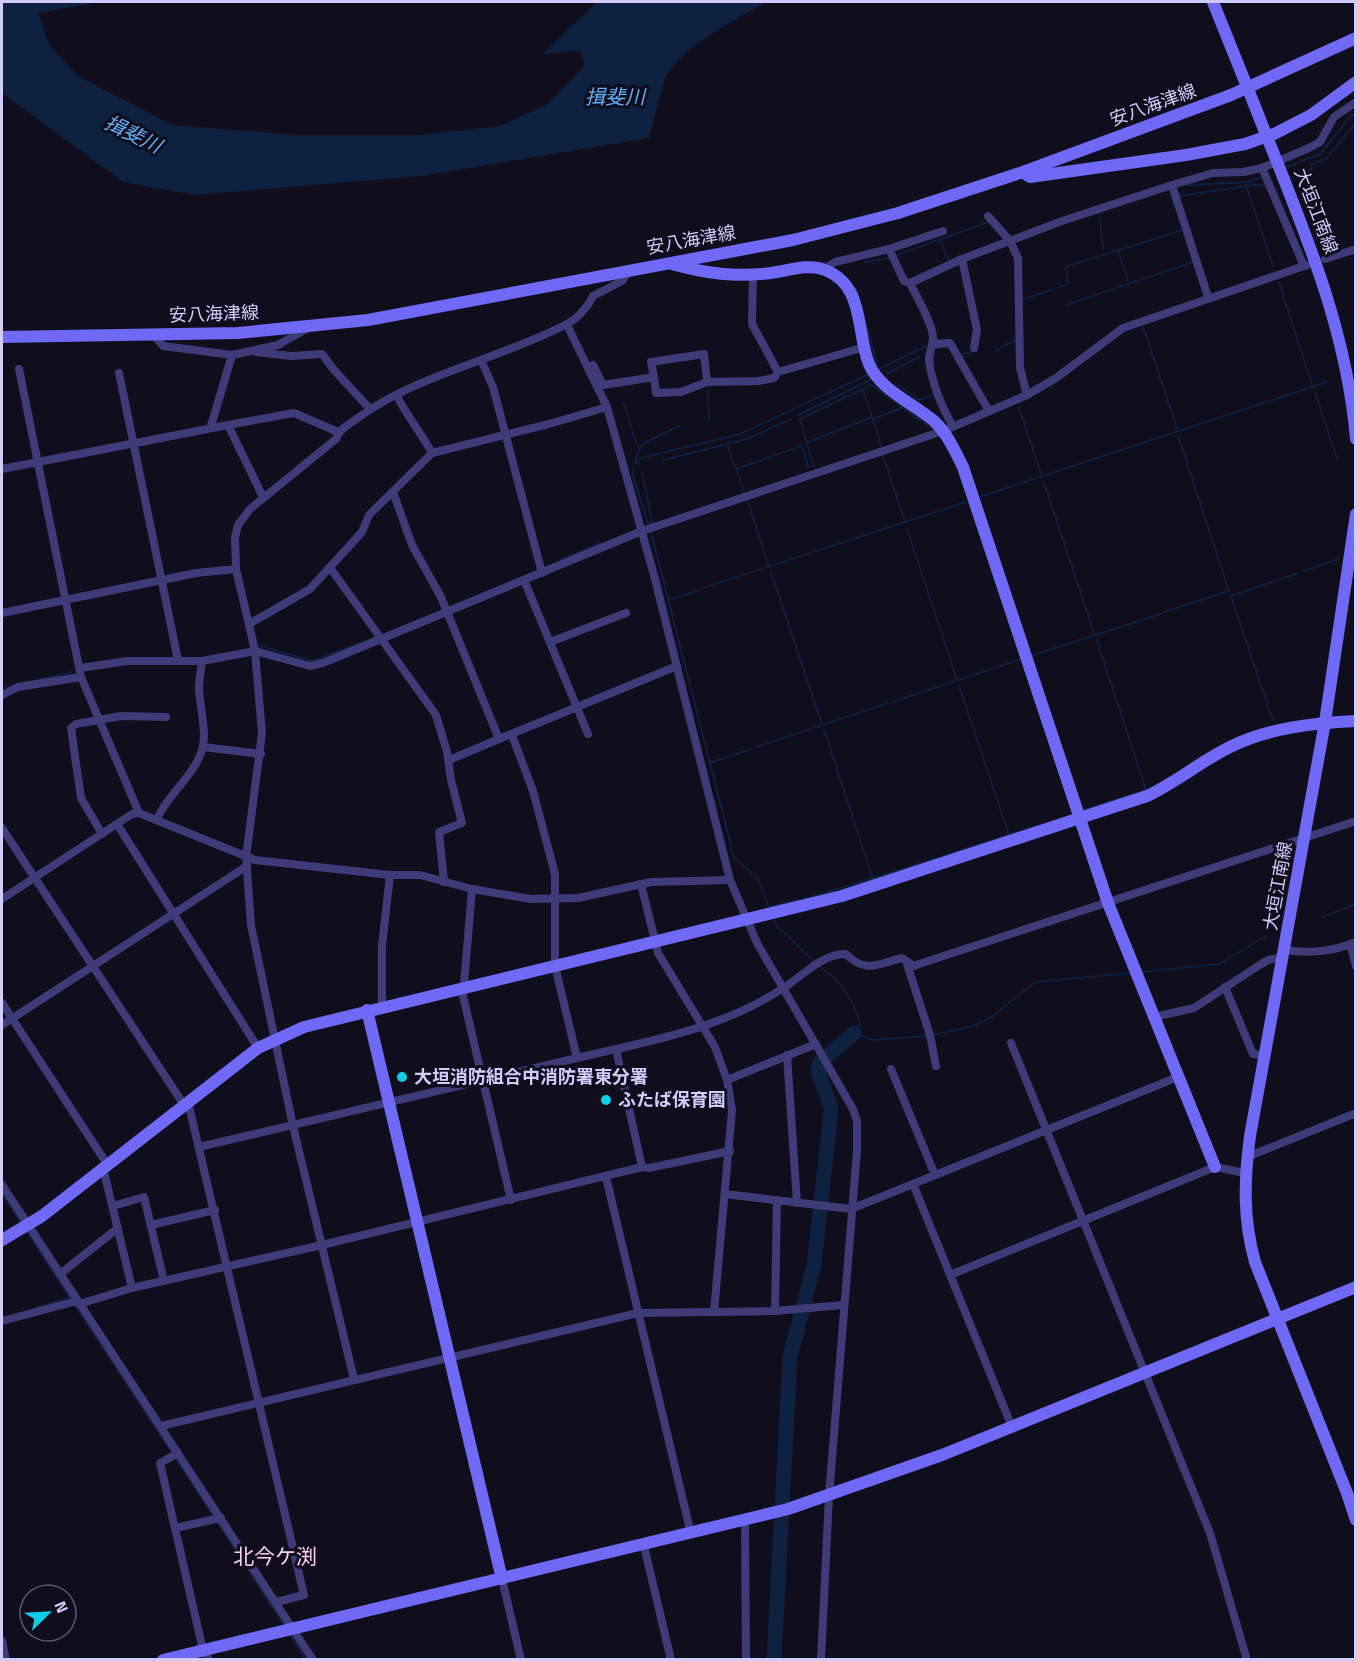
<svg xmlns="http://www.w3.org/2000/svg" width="1357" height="1661" viewBox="0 0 1357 1661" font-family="'Titillium Web','Noto Sans JP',sans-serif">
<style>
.water{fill:#0e2140}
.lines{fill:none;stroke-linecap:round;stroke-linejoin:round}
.stream{stroke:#0e2140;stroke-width:2}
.river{stroke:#0e2140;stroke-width:15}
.street{stroke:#3e3b79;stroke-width:8}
.secondary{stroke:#6f69f6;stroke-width:12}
.secondary-bridge{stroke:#6f69f6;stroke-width:12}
.poi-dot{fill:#0ecee6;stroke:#100d1d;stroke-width:2}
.labels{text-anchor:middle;stroke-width:6;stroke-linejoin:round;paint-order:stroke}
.street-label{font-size:18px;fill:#d2ccfc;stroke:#100d1d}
.poi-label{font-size:18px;font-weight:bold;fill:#d2ccfc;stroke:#100d1d;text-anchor:start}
.water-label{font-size:20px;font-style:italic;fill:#61aff5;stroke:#100d1d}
.quarter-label{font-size:21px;fill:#fcceeb;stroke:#100d1d}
</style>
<rect width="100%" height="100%" fill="#100d1d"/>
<path class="water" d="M 2,2 L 100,2 L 38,13 L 50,46 L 78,76 L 172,125 L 298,135 L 419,135 L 500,126 L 546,105 L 584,66 L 581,50 L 543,54 L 597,2 L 766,2 C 737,19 678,47 665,80 C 658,99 655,119 649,138 L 422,176 L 195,195 L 123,182 L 2,93 Z"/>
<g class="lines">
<g class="stream">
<polyline points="1284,168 1320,154 1351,116 1356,114"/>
<polyline points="1289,178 1312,169 1311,165 1327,158 1356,122"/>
<polyline points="1245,182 1273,266"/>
<polyline points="1187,185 1248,182 1262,177"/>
<polyline points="1179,196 1261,184 1266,187"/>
<polyline points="1172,199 1175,207"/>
<polyline points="1100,217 1103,249"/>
<polyline points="940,240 949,260"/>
<polyline points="1118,250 1128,281"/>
<polyline points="894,256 988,222 990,223"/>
<polyline points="865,262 889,258"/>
<polyline points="849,280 856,289 862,307"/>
<polyline points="1279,282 1313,388"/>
<polyline points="1059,287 1068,284 1066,268 1068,266 1183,230"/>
<polyline points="1026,298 1052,290"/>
<polyline points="1066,305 1193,262"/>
<polyline points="866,324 877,363"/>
<polyline points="1143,327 1178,432"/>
<polyline points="996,350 1017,339"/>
<polyline points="959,355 974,351"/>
<polyline points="934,364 934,350 941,347"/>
<polyline points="877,370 926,346"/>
<polyline points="886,374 919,357"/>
<polyline points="899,386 919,400 934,394"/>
<polyline points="863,389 881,446"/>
<polyline points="708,391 709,421"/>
<polyline points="1315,392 1337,459"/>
<polyline points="624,404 631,426"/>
<polyline points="1019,407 1042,477"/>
<polyline points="798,415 870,380"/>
<polyline points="873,419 904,407"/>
<polyline points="632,431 639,449 635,462"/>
<polyline points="806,443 872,417"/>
<polyline points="727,444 744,491"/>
<polyline points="639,449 644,443 679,426"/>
<polyline points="883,455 905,522"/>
<polyline points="663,460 747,439 791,419"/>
<polyline points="634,465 641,458 740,434 869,374"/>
<polyline points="814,467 800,419 872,385 932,429"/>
<polyline points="736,469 801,446 809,468"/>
<polyline points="633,470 633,476 649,527"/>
<polyline points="642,472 652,522 647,524"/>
<polyline points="1044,482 1095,635"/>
<polyline points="979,497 1327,382"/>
<polyline points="747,499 769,567"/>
<polyline points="907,529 957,680"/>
<polyline points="651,532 734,857 758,879 769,908"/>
<polyline points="561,560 600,543"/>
<polyline points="1304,571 1338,559"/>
<polyline points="771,572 822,725"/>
<polyline points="703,588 966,502"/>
<polyline points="668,600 700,590"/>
<polyline points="1164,612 1229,591 1179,438"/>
<polyline points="258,645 312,661 376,637"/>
<polyline points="1033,655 1161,614"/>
<polyline points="959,686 1009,835"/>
<polyline points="2,688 72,672"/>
<polyline points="892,702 1021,659"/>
<polyline points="1273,720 1231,596 1296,574"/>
<polyline points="824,730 873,879"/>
<polyline points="756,747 888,703"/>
<polyline points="709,763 751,749"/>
<polyline points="1084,810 1146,790 1097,640"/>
<polyline points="943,856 1036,826"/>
<polyline points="805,899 938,858"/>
<polyline points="769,907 799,900"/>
<polyline points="773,916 777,926 815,962"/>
<polyline points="1323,917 1356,904"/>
<path d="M 819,966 C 841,981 856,1000 860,1027 L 854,1033 L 873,1040 L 927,1036"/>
<polyline points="1141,972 1219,964 1266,936"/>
<polyline points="933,1035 974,1026 993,1016 1035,982 1131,973"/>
<polyline points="2,1193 21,1223"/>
<polyline points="26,1230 72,1301"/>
<polyline points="75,1305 173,1454"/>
<polyline points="33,1309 70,1297"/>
<polyline points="176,1458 214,1517"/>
<polyline points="217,1521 285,1627"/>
<polyline points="290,1635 306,1660"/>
</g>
<g class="river">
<polyline points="826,1057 854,1033"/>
<path d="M 774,1660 L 790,1357 L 814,1265 L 831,1110 C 829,1095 815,1074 819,1063"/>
</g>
<g class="street">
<polyline points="1262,168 1304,266"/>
<polyline points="1172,185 1213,173 1243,172 1262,168 1309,148 1320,142 1334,117 1356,102"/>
<polyline points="988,216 1010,241 1018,258 1020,368 1027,395"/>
<path d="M 889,249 L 904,281 L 910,283 C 916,296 934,326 933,339 C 933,346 928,353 929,361 C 932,383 942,408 953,426"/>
<polyline points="962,259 977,330 974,348"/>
<polyline points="1325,259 1356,249"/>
<polyline points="824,269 835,262 889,249 943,231"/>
<polyline points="753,274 752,324 778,372"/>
<polyline points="910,283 962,259 1062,221 1172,185 1208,297"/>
<polyline points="567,325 607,407 655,579 730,880 757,943 853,1109 857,1121 857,1151 829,1496 821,1660"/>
<polyline points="153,334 163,346 232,355"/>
<polyline points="932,344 950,343 989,411"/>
<polyline points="256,352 291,356 322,354 334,370 370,409"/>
<polyline points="481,360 493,387 542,573"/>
<polyline points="593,365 603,385 654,377 651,362 704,354 707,382"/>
<polyline points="19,369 81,677 139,813"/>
<polyline points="119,373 178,660"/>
<polyline points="654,377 656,393 681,392 707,382 759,381 774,378 778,372 865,347"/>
<polyline points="228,425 294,413 338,432"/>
<polyline points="211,426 232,355 278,345 308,328"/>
<polyline points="432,453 549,424 607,407"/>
<polyline points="2,469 228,425 263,497"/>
<polyline points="393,492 412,545 441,597 499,739 677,666"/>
<polyline points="331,569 436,715 447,752 451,780 462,823 439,832 444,882"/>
<polyline points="524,580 588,734"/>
<polyline points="2,613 196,573 236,569"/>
<path d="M 249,624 L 310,589 L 362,532 L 369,515 L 432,453 C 421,433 407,416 397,396"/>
<polyline points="550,642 626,613"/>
<polyline points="80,668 127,661 202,661"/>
<polyline points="2,695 18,687 81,677"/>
<polyline points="512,735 533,791 555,874 555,966 577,1058 616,1049 642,1167"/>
<polyline points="203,747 261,754"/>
<polyline points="449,760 499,739"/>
<path d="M 157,819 C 167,795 191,779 201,753 C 208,734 200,709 199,689 C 199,679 201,670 202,661 L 255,651 L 310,666 L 323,663 L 642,531 L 943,431 L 1027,395 L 1056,378 L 1123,328 L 1307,265"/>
<polyline points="117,824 258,1048"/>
<polyline points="2,828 184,1105"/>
<polyline points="102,834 81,798 71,728 76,724 121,716 166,717"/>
<polyline points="641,884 658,953 715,1047 727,1080 732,1110 714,1312"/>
<polyline points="472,889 463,996 511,1200"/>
<polyline points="2,899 132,814 139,813 255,860 390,875 420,875 472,889 531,899 578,898 651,882 730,880"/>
<polyline points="1350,944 1356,966"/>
<path d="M 1285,950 C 1308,954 1335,951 1356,942"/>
<polyline points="906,961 930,1035 936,1066"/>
<polyline points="1225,987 1253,1054 1266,1056"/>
<polyline points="2,1003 107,1164"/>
<polyline points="382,1007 382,946 390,875"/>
<polyline points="1154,1017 1194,1008 1258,966 1268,960 1284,957"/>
<polyline points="2,1025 247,866"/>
<polyline points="1011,1043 1210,1533 1247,1660"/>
<path d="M 616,1049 C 675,1036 734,1021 785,987 C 803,975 824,953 846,954 C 866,974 877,964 902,958 L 914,966 L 919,964 L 1356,821"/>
<polyline points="787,1055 797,1203"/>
<polyline points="891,1069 935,1175"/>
<polyline points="727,1080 816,1044"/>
<polyline points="188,1102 304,1595 276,1602"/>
<polyline points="199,1147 577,1058"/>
<polyline points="1247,1157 1356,1113"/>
<polyline points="103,1168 132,1288"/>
<polyline points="606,1177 691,1534"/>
<polyline points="2,1185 313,1660"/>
<polyline points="725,1194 851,1209 913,1184"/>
<polyline points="113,1206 144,1197 164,1281"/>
<polyline points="151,1225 215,1210"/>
<polyline points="60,1274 118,1228"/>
<polyline points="950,1275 1215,1167 1245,1173"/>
<polyline points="79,1304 132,1288 322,1245 642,1167 649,1168 730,1151"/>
<polyline points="775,1311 777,1200"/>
<polyline points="2,1321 77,1301"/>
<path d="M 354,1379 L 293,1126 L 251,925 L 246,857 L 262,733 L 255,651 L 236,569 L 235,538 L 238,525 L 250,509 L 336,439 C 339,429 350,424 359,417 C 419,374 499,359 565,325 C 576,320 588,307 593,296 L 622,281 L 630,270"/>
<polyline points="161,1426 638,1313 775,1311 843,1305"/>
<polyline points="1012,1427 913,1184 1178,1077"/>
<polyline points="178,1453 160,1463 203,1650 209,1660"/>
<polyline points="745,1521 746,1660"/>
<polyline points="175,1528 221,1518"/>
<polyline points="644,1546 671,1660"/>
<polyline points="502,1579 521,1660"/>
<polyline points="2,1641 6,1660"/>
</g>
<g class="secondary">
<polyline points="1213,2 1254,104"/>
<polyline points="1024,173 1030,177 1186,155 1245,144 1274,134 1311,115 1356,82"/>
<path d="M 672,264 C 707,274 735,277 771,273 C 788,271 808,263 825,270 C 865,285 856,332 869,364 C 880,390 913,403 934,421 C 947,433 955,451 963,467 L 1108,903 L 1215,1167"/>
<polyline points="2,337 238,333 368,320 793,240 898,213 1023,172 1231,95 1356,38"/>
<path d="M 1356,514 L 1325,722 L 1250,1136 C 1244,1181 1243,1219 1255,1262 L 1347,1493 L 1356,1520"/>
<polyline points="367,1010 502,1579"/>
<path d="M 2,1240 L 42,1216 L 258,1048 L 304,1027 L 842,896 L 1147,796 C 1177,782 1201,761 1230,747 C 1268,728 1313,723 1356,721"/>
<polyline points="163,1660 788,1509 942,1455 1356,1287"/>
</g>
<path class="secondary-bridge" d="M 1254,104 C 1297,214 1346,320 1356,439"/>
</g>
<g class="poi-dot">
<circle cx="402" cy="1077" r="6"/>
<circle cx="606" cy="1100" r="6"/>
</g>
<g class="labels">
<g class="street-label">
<text transform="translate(1153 105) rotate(-20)" y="6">安八海津線</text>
<text transform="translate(1316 211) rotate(69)" y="6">大垣江南線</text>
<text transform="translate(691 240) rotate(-10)" y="6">安八海津線</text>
<text transform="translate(214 314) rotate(-2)" y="6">安八海津線</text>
<text transform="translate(1278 886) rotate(-80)" y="6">大垣江南線</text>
</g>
<g class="poi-label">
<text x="414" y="1083">大垣消防組合中消防署東分署</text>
<text x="618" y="1106">ふたば保育園</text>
</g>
<g class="water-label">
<text x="615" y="104">揖斐川</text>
<text transform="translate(133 134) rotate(26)" y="7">揖斐川</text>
</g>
<g class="quarter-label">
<text x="275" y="1564">北今ケ渕</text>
</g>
</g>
<rect width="1357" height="1661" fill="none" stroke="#d2ccfc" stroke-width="6"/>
<g transform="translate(48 1613) rotate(66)"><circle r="28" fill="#100d1d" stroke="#5e5976" stroke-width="1.5"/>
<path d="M0-4.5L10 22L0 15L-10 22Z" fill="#0ecee6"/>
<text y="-9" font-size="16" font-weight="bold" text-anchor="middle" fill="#d2ccfc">N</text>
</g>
</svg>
